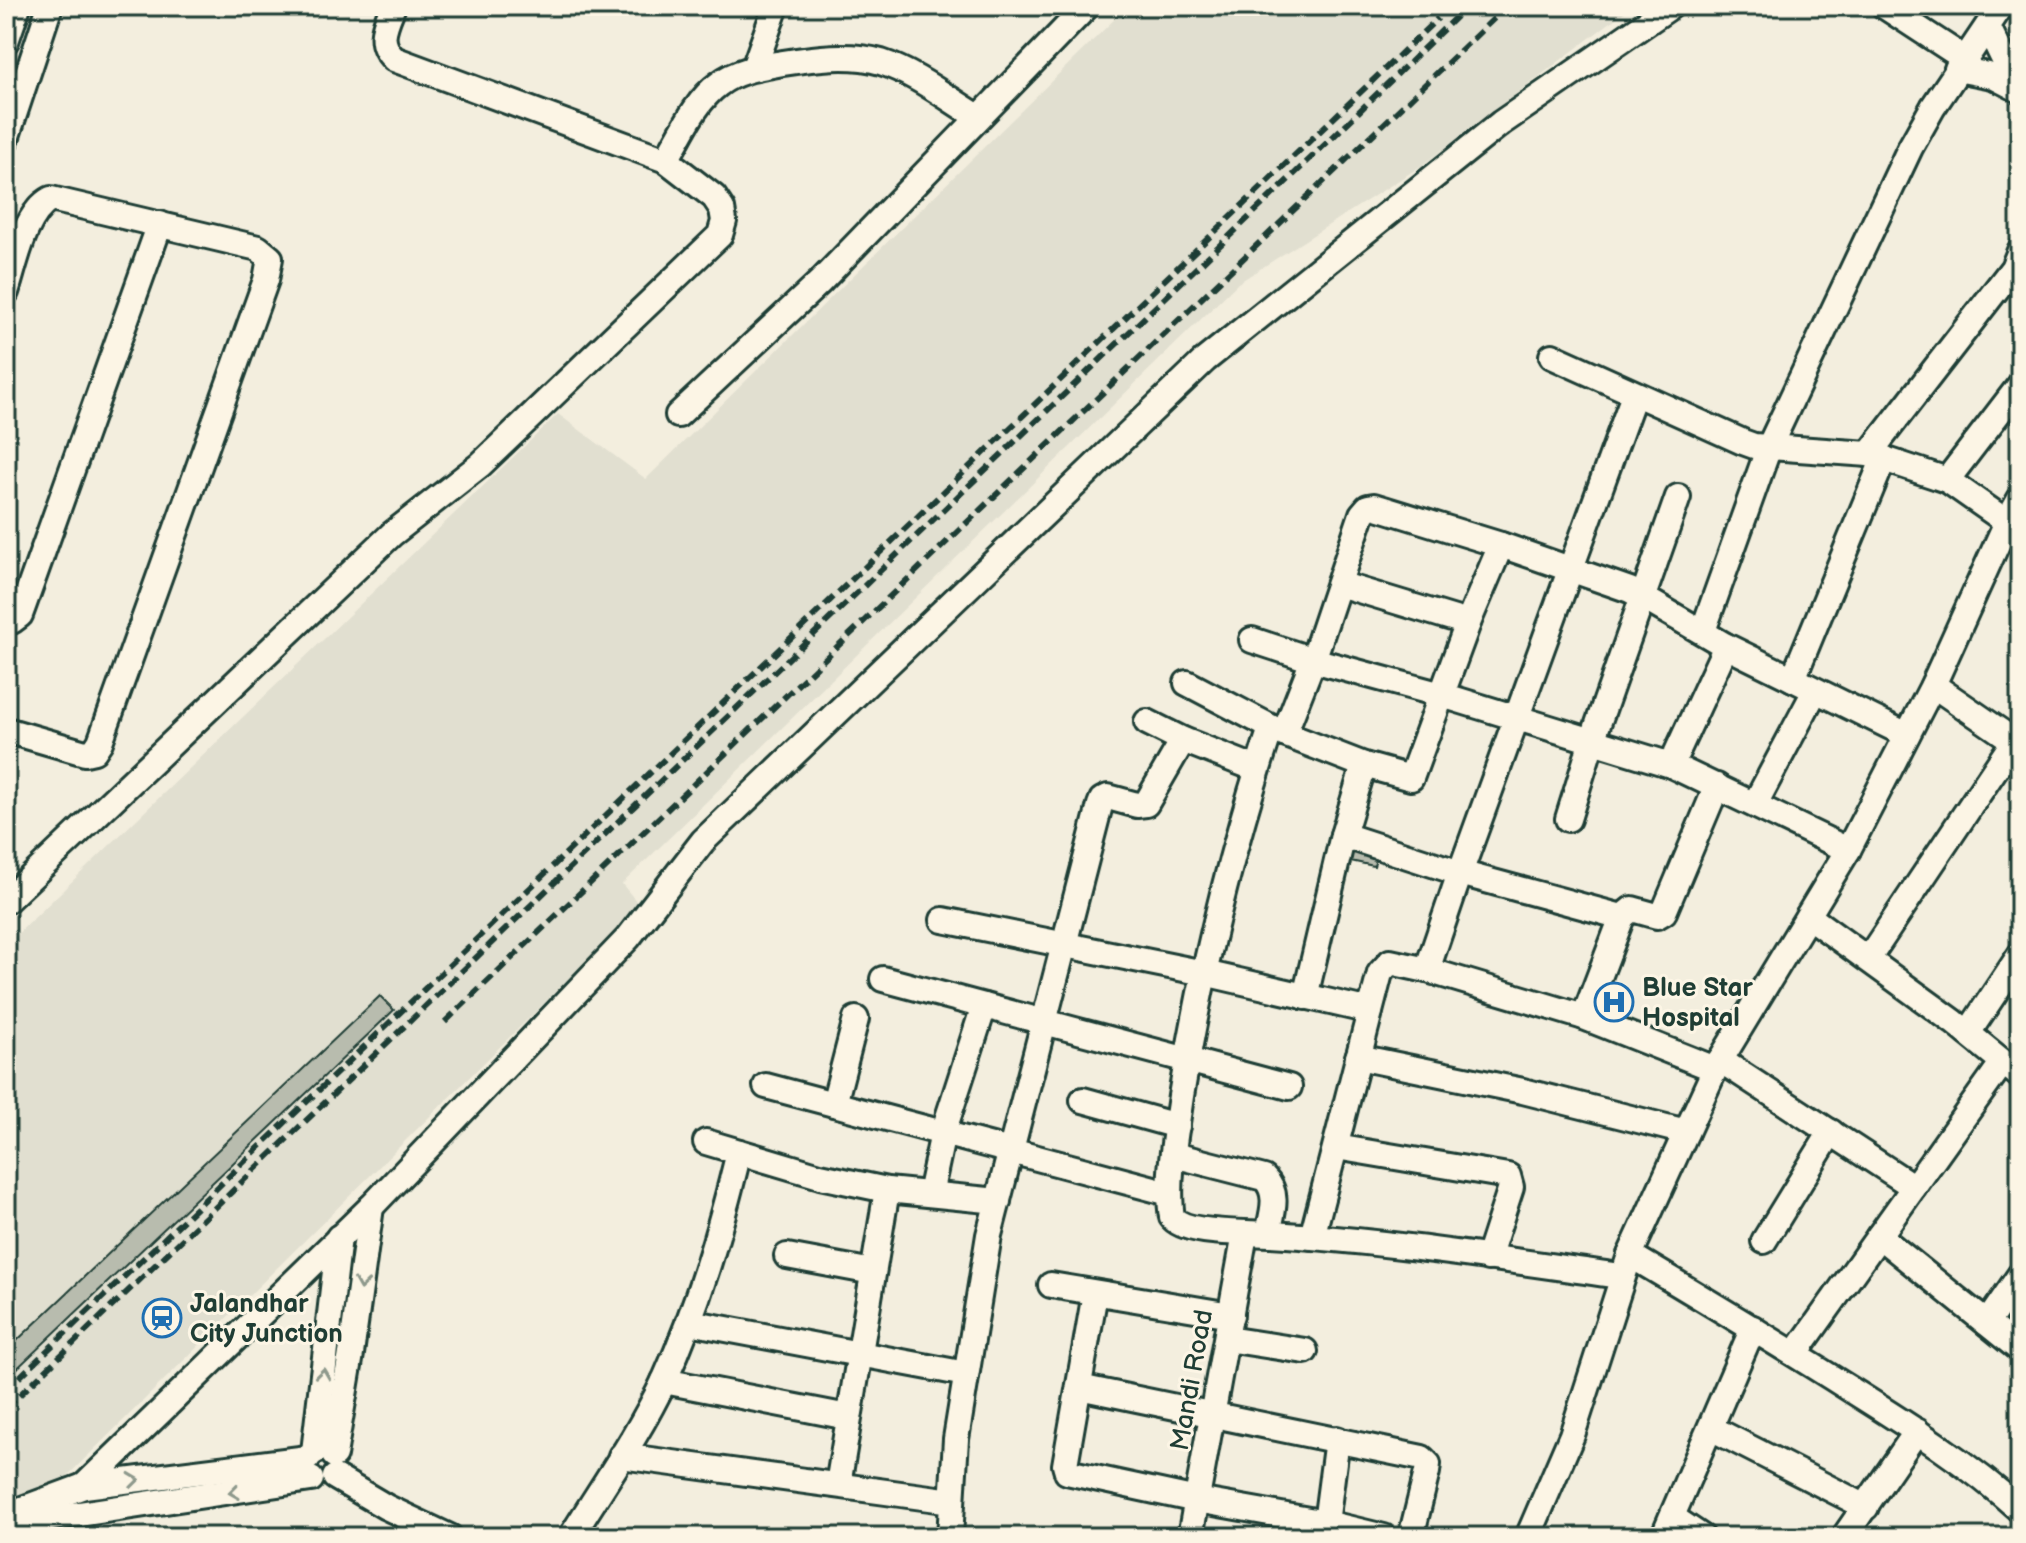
<svg xmlns="http://www.w3.org/2000/svg" width="2026" height="1543" viewBox="0 0 2026 1543" font-family="'Balsamiq Sans',sans-serif">
<style>
.built{fill:#e1dfd0}
.building{fill:#b8bcae;stroke:#1f3d34;stroke-width:2}
.lines{fill:none;stroke-linecap:round;stroke-linejoin:round}
.minor-casing{stroke:#1f3d34;stroke-width:30}
.minor{stroke:#fcf5e5;stroke-width:24}
.rail{stroke:#1f3d34;stroke-width:6;stroke-dasharray:12 6;stroke-linecap:butt}
.oneway{stroke:#8e998c}
.labels{text-anchor:middle;stroke-width:6;stroke-linejoin:round;paint-order:stroke}
.poi-label{font-size:26px;font-weight:bold;fill:#1f3d34;stroke:#fcf5e5;text-anchor:start}
.street-label{font-size:26px;fill:#1f3d34;stroke:#fcf5e5}
</style>
<rect width="100%" height="100%" fill="#f3eede"/>
<filter id="ink" filterUnits="userSpaceOnUse"><feTurbulence type="fractalNoise" baseFrequency=".0125" numOctaves="2"/><feDisplacementMap in="SourceGraphic" scale="16" xChannelSelector="R" yChannelSelector="G"/><feConvolveMatrix kernelMatrix="1 2 1 2 8 2 1 2 1" color-interpolation-filters="sRGB"/></filter>
<g filter="url(#ink)">
<polygon class="built" points="1128,6 1632,6 1421,166 1238,283 622,884 641,907 37,1506 6,1505 6,945 558,414 646,479"/>
<g class="building">
<polygon points="1344,841 1379,848 1374,866 1341,859"/>
<polygon points="1616,990 1631,998 1620,1018 1605,1010"/>
<polygon points="380,996 394,1010 6,1379 6,1351"/>
</g>
<g class="lines">
<g class="minor-casing">
<g id="minor">
<polyline points="1884,6 1965,59"/>
<polyline points="1988,27 2018,89"/>
<polyline points="6,41 18,6"/>
<polyline points="754,68 776,6"/>
<polyline points="1957,69 1993,76 2020,90"/>
<polyline points="6,139 50,6"/>
<path d="M 666,160 C 681,135 695,101 719,84 C 737,70 761,67 783,63 C 814,58 850,53 881,62 C 915,73 947,98 978,117"/>
<path d="M 6,292 C 15,265 24,213 51,199 L 258,248 L 270,258 L 266,280 L 100,742 L 94,751 L 85,753 L 6,730"/>
<polyline points="1552,356 1743,442 1754,446 1869,454 1947,480"/>
<polyline points="678,415 820,282 1087,6"/>
<polyline points="1869,454 2013,268 2020,251"/>
<polyline points="2007,522 1947,480 2020,385"/>
<polyline points="1339,584 1468,623"/>
<polyline points="6,619 12,621 20,615 24,604 160,224"/>
<polyline points="1703,631 1769,447 1910,148 1933,107 2001,6"/>
<polyline points="1252,640 1313,660 1442,695 1671,765 1848,850"/>
<polyline points="1793,679 1884,458"/>
<polyline points="1187,683 1284,734 1364,765 1411,778 1468,623 1501,545"/>
<polyline points="1933,685 2020,745"/>
<polyline points="1147,722 1183,740 1257,769"/>
<path d="M 1271,728 C 1232,847 1201,972 1181,1096 C 1176,1132 1166,1182 1172,1217 C 1184,1235 1249,1232 1271,1234 C 1388,1241 1505,1260 1621,1276"/>
<polyline points="1284,734 1313,660 1362,514 1368,507 1374,506 1501,545 1630,590 1726,646 1907,735"/>
<polyline points="1671,765 1726,646"/>
<polyline points="1755,804 1815,691"/>
<polyline points="1568,819 1592,741 1678,497"/>
<polyline points="1343,835 1460,873 1622,917"/>
<path d="M 6,901 L 392,534 L 480,465 L 720,235 L 724,221 L 722,209 L 714,197 L 666,160 L 394,59 C 376,42 385,26 393,6"/>
<polyline points="1808,916 1954,1022 2020,1076"/>
<polyline points="943,920 1204,973 1370,1011"/>
<polyline points="1868,959 2014,741"/>
<polyline points="1427,970 1460,873 1634,395"/>
<polyline points="883,979 1289,1087"/>
<polyline points="1305,997 1343,835 1364,765"/>
<polyline points="1584,1017 1622,917 1632,909 1657,916 1664,912 1717,786"/>
<polyline points="1968,1033 2020,955"/>
<polyline points="1358,1057 1523,1091 1686,1132"/>
<polyline points="1720,1060 1914,1187"/>
<polyline points="766,1086 1169,1193"/>
<polyline points="1083,1100 1177,1126"/>
<polyline points="834,1104 856,1019"/>
<polyline points="706,1142 820,1176 887,1190 998,1201"/>
<polyline points="1336,1147 1508,1176 1511,1187 1488,1258"/>
<path d="M 1174,1155 L 1264,1178 C 1280,1193 1272,1214 1268,1233"/>
<polyline points="930,1194 943,1133 984,1006"/>
<polyline points="1879,1236 2020,1350"/>
<polyline points="1312,1237 1380,973 1390,962 1427,970 1584,1017 1715,1069"/>
<polyline points="1764,1241 1831,1132"/>
<path d="M 1630,1255 C 1704,1299 1777,1343 1850,1389 C 1909,1426 1968,1463 2020,1510"/>
<polyline points="787,1256 873,1272"/>
<polyline points="1051,1285 1231,1315"/>
<polyline points="1095,1293 1065,1465 1067,1472 1197,1500 1326,1523 1384,1537"/>
<polyline points="689,1322 966,1374"/>
<polyline points="1987,1323 2020,1275"/>
<polyline points="1227,1339 1305,1351"/>
<polyline points="1795,1354 2003,1062"/>
<polyline points="664,1381 848,1417"/>
<polyline points="1079,1387 1422,1458 1428,1464 1427,1472 1411,1537"/>
<polyline points="1711,1428 1866,1507"/>
<polyline points="314,1452 339,1237"/>
<polyline points="334,1455 351,1354 371,1207"/>
<polyline points="621,1456 952,1501"/>
<polyline points="335,1477 386,1507 450,1537"/>
<polyline points="838,1485 887,1190"/>
<polyline points="84,1486 371,1207 628,938 703,841 1205,360 1501,123 1671,6"/>
<polyline points="6,1515 84,1486 308,1458"/>
<polyline points="1672,1517 1702,1537"/>
<polyline points="1326,1523 1337,1439"/>
<polyline points="6,1525 311,1479"/>
<path d="M 571,1537 C 603,1485 639,1434 665,1379 C 698,1306 720,1230 739,1152"/>
<polyline points="950,1537 956,1439 989,1235 1100,805 1102,800 1108,797 1137,805 1146,804 1183,740"/>
<polyline points="1190,1537 1245,1234"/>
<polyline points="1528,1537 1572,1435 1630,1255 1715,1069 1848,850 1933,685 2007,522 2020,499"/>
<polyline points="1663,1537 1753,1328"/>
<polyline points="1844,1537 1917,1431"/>
</g>
</g>
<use href="#minor" class="minor"/>
<g class="rail">
<polyline points="445,1022 1507,6"/>
<polyline points="6,1390 1438,18"/>
<polyline points="6,1408 1336,134 1467,6"/>
</g>
</g>
<defs><path id="oneway-chevron" d="M-2-3.5L2.5 0L-2 3.5" fill="none" stroke-width="1.6" stroke-linecap="round" stroke-linejoin="round" transform="scale(2)"/></defs>
<g class="oneway">
<use href="#oneway-chevron" transform="translate(361 1284) rotate(98)"/>
<use href="#oneway-chevron" transform="translate(323 1374) rotate(-83)"/>
<use href="#oneway-chevron" transform="translate(134 1480) rotate(-7)"/>
<use href="#oneway-chevron" transform="translate(234 1492) rotate(172)"/>
</g>
</g>
<defs>
<g id="hospital-ring" transform="scale(2)"><circle r="9.5" fill="#fcf5e5" stroke="#1f6fb2" stroke-width="1.5"/><path d="M-5-5h3v3.5h4V-5h3V5h-3V1.5h-4V5h-3Z" fill="#1f6fb2"/></g>
<g id="station-ring" transform="scale(2)"><circle r="9.5" fill="#fcf5e5" stroke="#1f6fb2" stroke-width="1.5"/><path d="M-3-6H3Q5-6 5-4V2Q5 4 3 4L4.5 6H3L1.5 4h-3L-3 6H-4.5L-3 4Q-5 4-5 2V-4Q-5-6-3-6ZM-3.5-4v3h7v-3ZM-3.5 1v1.5H-2V1ZM2 1v1.5H3.5V1Z" fill="#1f6fb2"/></g>
</defs>
<g fill-rule="evenodd">
<use href="#hospital-ring" x="1614" y="1002"/>
<use href="#station-ring" x="162" y="1318"/>
</g>
<g class="labels">
<g class="poi-label">
<text x="1642" y="996">Blue Star<tspan x="1642" dy="30">Hospital</tspan></text>
<text x="190" y="1312">Jalandhar<tspan x="190" dy="30">City Junction</tspan></text>
</g>
<g class="street-label">
<text transform="translate(1191 1380) rotate(-80)" y="9">Mandi Road</text>
</g>
</g>
<rect width="2026" height="1543" fill="none" stroke="#fcf5e5" stroke-width="32"/>
<rect x="16" y="16" width="1994" height="1511" fill="none" stroke="#1f3d34" stroke-width="3" filter="url(#ink)"/>
</svg>
